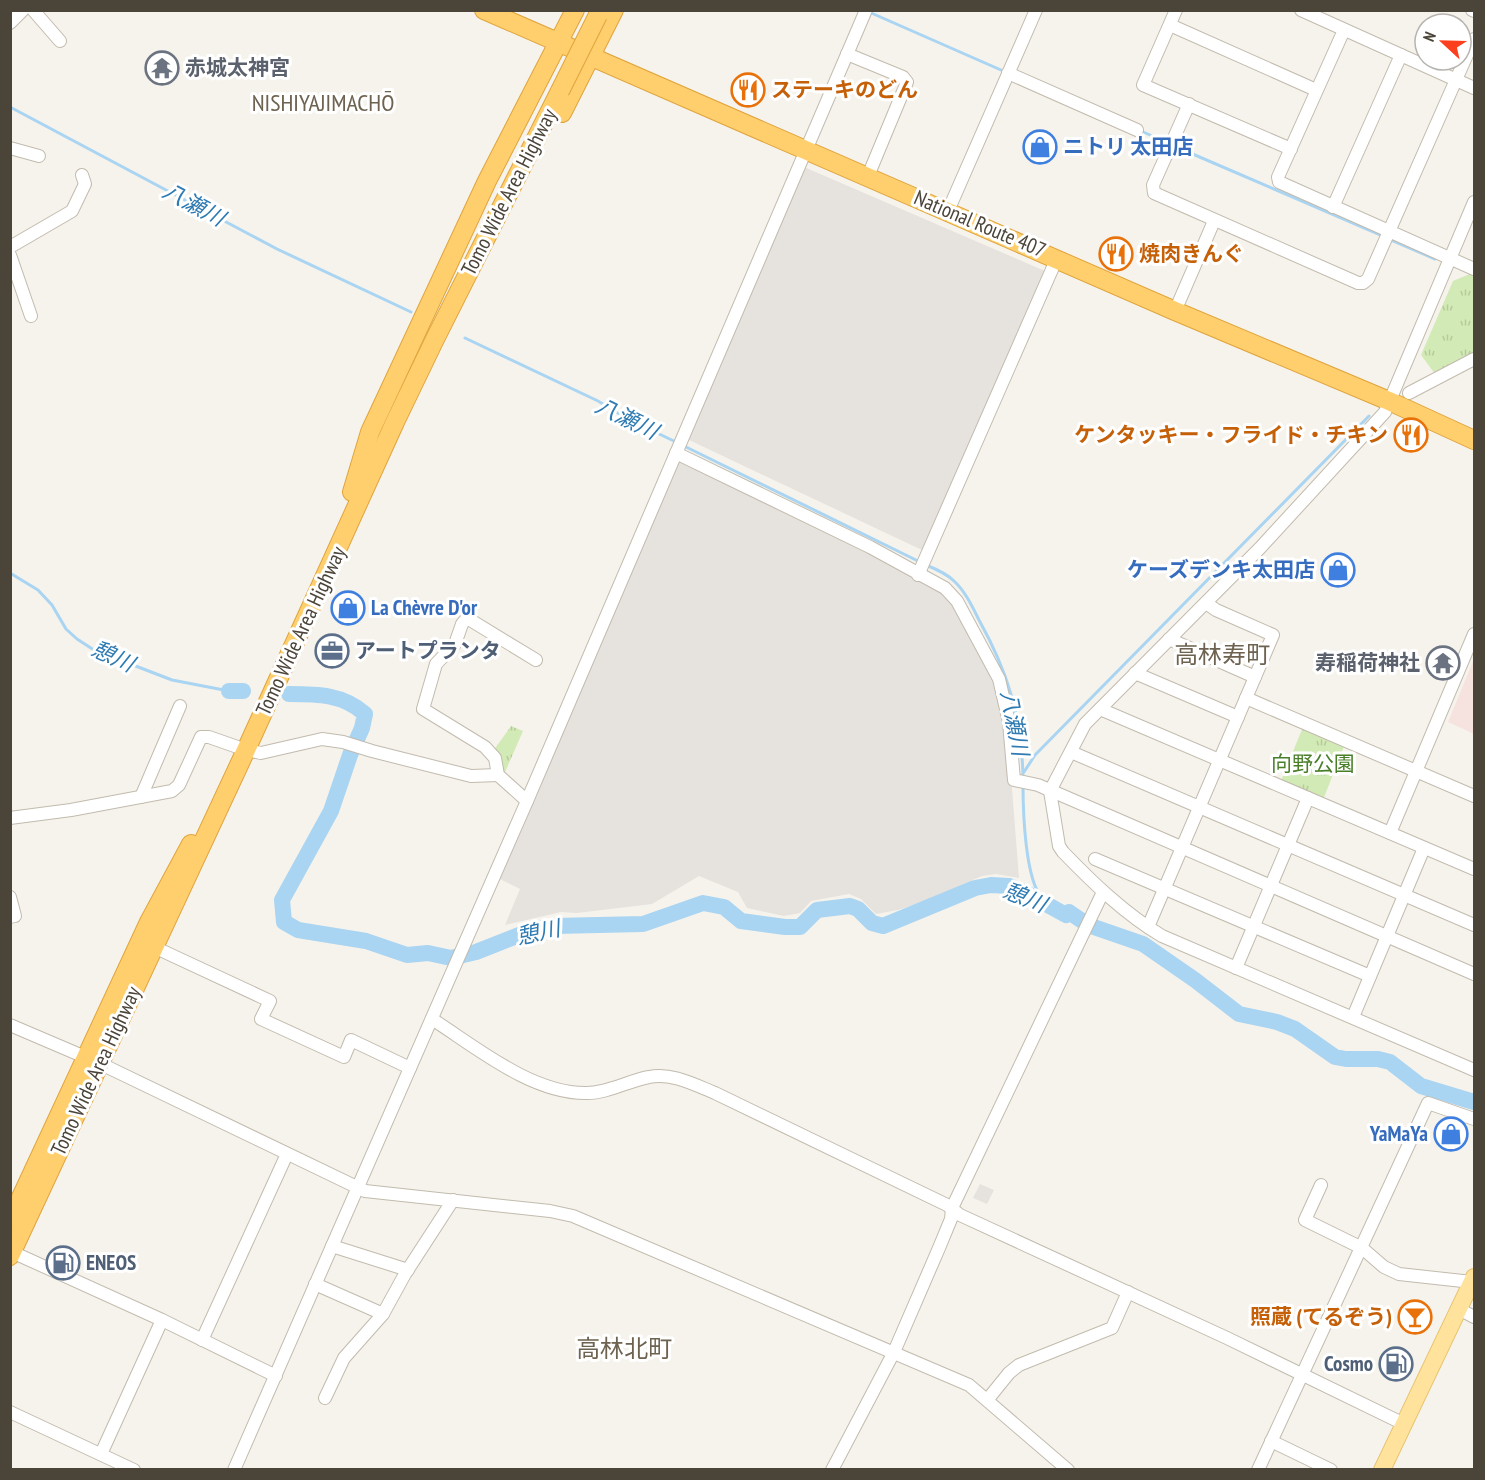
<svg xmlns="http://www.w3.org/2000/svg" width="1485" height="1480" viewBox="0 0 1485 1480" font-family="'PT Sans Narrow','Noto Sans JP',sans-serif">
<style>
.industrial{fill:#e6e2dd}
.medical{fill:#f6e3e0}
.grass{fill:url(#grass-tufts)}
.lines{fill:none;stroke-linecap:round;stroke-linejoin:round}
.stream{stroke:#a9d4f2;stroke-width:3}
.river{stroke:#a9d4f2;stroke-width:16}
.minor-casing{stroke:#c2bbae;stroke-width:14}
.major-casing{stroke:#e6c16a;stroke-width:18}
.highway-casing{stroke:#e0a43c;stroke-width:20}
.minor{stroke:#fff;stroke-width:12}
.major{stroke:#ffe39c;stroke-width:16}
.highway{stroke:#ffcf6e;stroke-width:18}
.highway-bridge-casing{stroke:#e0a43c;stroke-width:20;stroke-linecap:butt}
.highway-bridge{stroke:#ffcf6e;stroke-width:18}
.labels{text-anchor:middle;stroke-width:6;stroke-linejoin:round;paint-order:stroke}
.worship-label{font-size:21px;font-weight:bold;fill:#5b616d;stroke:#fff;text-anchor:start}
.food-label{font-size:21px;font-weight:bold;fill:#c56008;stroke:#fff;text-anchor:start}
.shop-label{font-size:21px;font-weight:bold;fill:#366cbe;stroke:#fff;text-anchor:start}
.street-label{font-size:21px;fill:#4b4439;stroke:#fff}
.service-label{font-size:21px;font-weight:bold;fill:#4e5e75;stroke:#fff;text-anchor:start}
.park-label{font-size:21px;fill:#4a7f2a;stroke:#fff}
.water-label{font-size:22px;font-style:italic;fill:#2e7ab2;stroke:#fff}
.quarter-label{font-size:24px;fill:#6e6250;stroke:#fff}
</style>
<defs>
<pattern id="grass-tufts" width="24" height="20" patternUnits="userSpaceOnUse" patternTransform="scale(1.5)"><rect width="24" height="20" fill="#d2eab5"/><path d="M3 7l-1-3M5 7V3M7 7l1-3M15 17l-1-3M17 17v-4M19 17l1-3" fill="none" stroke="#b6ca9c"/></pattern>
</defs>
<rect width="100%" height="100%" fill="#f6f3ec"/>
<g class="industrial">
<polygon points="804,167 1045,271 924,551 687,439"/>
<polygon points="679,457 918,575 956,602 990,665 1008,738 1019,878 996,874 982,876 922,902 898,910 876,914 861,899 849,894 811,901 800,913 784,916 747,908 738,892 699,876 652,904 577,913 561,912 505,925 520,889 498,878"/>
<polygon points="980,1184 994,1190 987,1204 973,1198"/>
</g>
<polygon class="medical" points="1474,659 1474,734 1448,722"/>
<g class="grass">
<polygon points="1472,273 1474,274 1474,352 1435,374 1421,355 1453,281"/>
<polygon points="511,726 523,731 502,779 491,754"/>
<polygon points="1303,727 1345,744 1323,800 1280,783"/>
</g>
<g class="lines">
<g class="stream">
<polyline points="869,12 1001,70"/>
<polyline points="10,107 277,249 411,312"/>
<polyline points="1141,131 1168,143"/>
<polyline points="1174,146 1383,236"/>
<polyline points="1389,239 1435,259"/>
<polyline points="465,338 598,401 628,419 678,443"/>
<polyline points="684,446 920,562"/>
<path d="M 926,565 C 936,569 947,574 954,581 C 965,591 972,606 979,620 C 1008,672 1022,718 1023,778"/>
<polyline points="10,573 38,590 52,605 66,629 77,639 94,650 172,680 229,691"/>
<polyline points="1024,772 1035,755 1369,416"/>
<path d="M 1023,785 C 1023,810 1025,882 1043,899 C 1049,905 1061,908 1069,912"/>
</g>
<g class="river">
<polyline points="229,691 243,691"/>
<path d="M 289,694 C 317,694 343,694 365,714 L 362,728 L 350,755 L 331,811 L 282,900 L 284,922 L 298,930 L 366,941 L 407,955 L 428,953 L 451,958 L 476,952 L 532,930 L 554,926 L 643,924 L 703,903 L 724,907 L 741,921 L 785,927 L 800,927 L 817,910 L 850,906 L 858,909 L 872,923 L 883,926 L 975,888 L 991,885 L 1009,886 L 1026,893 L 1066,915 L 1069,912 L 1088,925 L 1143,944 L 1195,980 L 1239,1014 L 1277,1022 L 1295,1029 L 1335,1057 L 1346,1059 L 1378,1059 L 1390,1062 L 1421,1086 L 1474,1102"/>
</g>
<g class="minor-casing">
<g id="minor">
<polyline points="33,10 60,41"/>
<polyline points="1176,10 1143,85 1291,149"/>
<polyline points="1301,10 1474,88"/>
<polyline points="1472,10 1474,11"/>
<polyline points="10,23 23,10"/>
<polyline points="1170,25 1316,90"/>
<polyline points="1344,30 1278,177 1279,182 1474,269"/>
<polyline points="847,54 903,77 907,82 868,176"/>
<polyline points="1008,73 1137,130"/>
<polyline points="1189,104 1153,185 1154,193 1358,283 1363,283 1368,279 1474,39"/>
<polyline points="10,148 39,156"/>
<path d="M 1474,202 L 1385,412 L 1260,548 L 1085,724 L 1050,791 L 1059,846 L 1063,852 C 1093,883 1125,914 1162,936 L 1474,1070"/>
<polyline points="1333,207 1401,55"/>
<polyline points="948,211 1036,10"/>
<polyline points="10,247 72,211 85,184 82,175"/>
<polyline points="10,255 31,316"/>
<polyline points="1175,311 1214,221"/>
<polyline points="1409,393 1474,359"/>
<polyline points="676,453 870,547 945,588 957,601 999,679 1009,722 1014,780 1038,785 1474,974"/>
<polyline points="918,575 1057,258"/>
<polyline points="1169,639 1255,677"/>
<polyline points="1135,673 1238,717"/>
<polyline points="1246,698 1474,796"/>
<polyline points="1100,709 1474,869"/>
<polyline points="1071,752 1474,925"/>
<polyline points="141,797 180,706"/>
<polyline points="527,801 498,775 495,758 485,747 423,709 436,664 455,644 462,624 467,618 536,660"/>
<polyline points="10,818 71,810 172,791 179,785 201,737 209,737 246,750 261,753 322,739 343,742 372,751 471,776 498,775"/>
<polyline points="1390,833 1474,634"/>
<polyline points="1095,859 1370,976"/>
<polyline points="10,897 15,916 10,917"/>
<polyline points="1148,927 1273,635 1216,610 1206,603"/>
<polyline points="154,947 270,1001 261,1019 344,1057 351,1040 410,1068"/>
<polyline points="1236,968 1308,798"/>
<polyline points="1353,1017 1424,848"/>
<path d="M 432,1019 C 476,1047 532,1094 587,1093 C 608,1093 628,1081 649,1077 C 671,1072 695,1085 715,1093 L 947,1205 L 960,1215 L 1227,1338 L 1404,1424"/>
<polyline points="10,1025 99,1063 365,1191 550,1211 573,1216 969,1385 1068,1470"/>
<polyline points="1321,1185 1305,1220 1362,1248 1384,1267 1399,1274 1472,1282"/>
<polyline points="332,1246 408,1270"/>
<polyline points="12,1252 162,1320 276,1376"/>
<polyline points="315,1284 383,1314 405,1274 453,1200"/>
<polyline points="1459,1309 1474,1317"/>
<polyline points="202,1340 287,1154"/>
<polyline points="325,1398 344,1358 383,1314"/>
<polyline points="988,1399 1009,1373 1019,1365 1112,1328 1128,1292"/>
<polyline points="10,1412 134,1470"/>
<polyline points="1271,1441 1331,1470"/>
<polyline points="101,1454 162,1320"/>
<polyline points="234,1470 527,801 866,10"/>
<polyline points="832,1470 894,1352 939,1248 951,1219 952,1208 1103,892"/>
<polyline points="1258,1470 1428,1103 1474,1119"/>
</g>
</g>
<g class="major-casing">
<polyline id="major" points="1382,1470 1474,1277"/>
</g>
<g class="highway-casing">
<g id="highway">
<polyline points="484,10 1175,311 1389,401 1474,440"/>
<polyline points="562,113 614,10"/>
<polyline points="352,492 370,432 487,181 575,10"/>
<polyline points="10,1221 149,922 191,844"/>
<polyline points="10,1256 246,750 395,422 435,339 560,91"/>
</g>
</g>
<use href="#minor" class="minor"/>
<use href="#major" class="major"/>
<use href="#highway" class="highway"/>
<g class="highway-bridge-casing">
<polyline id="highway-bridge" points="560,91 598,15"/>
</g>
<use href="#highway-bridge" class="highway-bridge"/>
</g>
<defs>
<g id="temple-ring" transform="scale(1.725)"><circle r="9.5" fill="#fff" stroke="#6b7280" stroke-width="1.5"/><path d="M0-6L5-2H3V0L6.5 2.5H4V6H1.5V3h-3V6H-4V2.5H-6.5L-3 0V-2H-5Z" fill="#6b7280"/></g>
<g id="restaurant-ring" transform="scale(1.725)"><circle r="9.5" fill="#fff" stroke="#e8710a" stroke-width="1.5"/><path d="M-5-6h1v4h1v-4h1v4h1v-4h1v5L-1.5 .5V6h-2V.5L-5-1ZM5-6V6H3V1.5H1.5Q1.5-4 5-6Z" fill="#e8710a"/></g>
<g id="shop-ring" transform="scale(1.725)"><circle r="9.5" fill="#fff" stroke="#3f7fe0" stroke-width="1.5"/><path d="M-5-2.5h2.3a2.7 3.5 0 0 1 5.4 0H5L5.5 6h-11ZM-1.5-2.5h3a1.5 2.3 0 0 0-3 0Z" fill="#3f7fe0"/></g>
<g id="office-ring" transform="scale(1.725)"><circle r="9.5" fill="#fff" stroke="#5c6f8a" stroke-width="1.5"/><path d="M-6-3h4V-5.5h4V-3h4V5H-6ZM-1-4.5V-3h2v-1.5ZM-6 0V1H6V0Z" fill="#5c6f8a"/></g>
<g id="fuel-ring" transform="scale(1.725)"><circle r="9.5" fill="#fff" stroke="#5c6f8a" stroke-width="1.5"/><path d="M-5.5-6h7V0h2V4h1.3V-2.5L3-4.5l.8-.8L6-3V5H2.5V1h-1V6h-7ZM-4.2-4.7v3.2H.2V-4.7Z" fill="#5c6f8a"/></g>
<g id="bar-ring" transform="scale(1.725)"><circle r="9.5" fill="#fff" stroke="#e8710a" stroke-width="1.5"/><path d="M-6-5H6L.8 .8V4.5H3.5V6h-7V4.5H-.8V.8Z" fill="#e8710a"/></g>
</defs>
<g fill-rule="evenodd">
<use href="#temple-ring" x="162" y="68"/>
<use href="#restaurant-ring" x="748" y="90"/>
<use href="#shop-ring" x="1040" y="147"/>
<use href="#restaurant-ring" x="1116" y="254"/>
<use href="#restaurant-ring" x="1411" y="435"/>
<use href="#shop-ring" x="1338" y="570"/>
<use href="#shop-ring" x="348" y="608"/>
<use href="#office-ring" x="332" y="651"/>
<use href="#temple-ring" x="1443" y="663"/>
<use href="#shop-ring" x="1451" y="1134"/>
<use href="#fuel-ring" x="63" y="1263"/>
<use href="#bar-ring" x="1415" y="1317"/>
<use href="#fuel-ring" x="1396" y="1364"/>
</g>
<g class="labels">
<g class="worship-label">
<text x="185" y="75">赤城太神宮</text>
<text x="1420" y="670" text-anchor="end">寿稲荷神社</text>
</g>
<g class="food-label">
<text x="771" y="97">ステーキのどん</text>
<text x="1139" y="261">焼肉きんぐ</text>
<text x="1388" y="442" text-anchor="end">ケンタッキー・フライド・チキン</text>
<text x="1392" y="1324" text-anchor="end">照蔵 (てるぞう)</text>
</g>
<g class="shop-label">
<text x="1063" y="154">ニトリ 太田店</text>
<text x="1315" y="577" text-anchor="end">ケーズデンキ太田店</text>
<text x="371" y="615">La Chèvre D'or</text>
<text x="1428" y="1141" text-anchor="end">YaMaYa</text>
</g>
<g class="street-label">
<text transform="translate(509 192) rotate(-63)" y="7">Tomo Wide Area Highway</text>
<text transform="translate(980 224) rotate(23)" y="7">National Route 407</text>
<text transform="translate(301 631) rotate(-65)" y="7">Tomo Wide Area Highway</text>
<text transform="translate(96 1071) rotate(-65)" y="7">Tomo Wide Area Highway</text>
</g>
<g class="service-label">
<text x="355" y="658">アートプランタ</text>
<text x="86" y="1270">ENEOS</text>
<text x="1373" y="1371" text-anchor="end">Cosmo</text>
</g>
<g class="park-label">
<text x="1313" y="771">向野公園</text>
</g>
<g class="water-label">
<text transform="translate(194 204) rotate(28)" y="8">八瀬川</text>
<text transform="translate(627 418) rotate(26)" y="8">八瀬川</text>
<text transform="translate(113 656) rotate(24)" y="8">憩川</text>
<text transform="translate(1015 723) rotate(79)" y="8">八瀬川</text>
<text transform="translate(1025 897) rotate(22)" y="8">憩川</text>
<text transform="translate(538 932) rotate(-12)" y="8">憩川</text>
</g>
<g class="quarter-label">
<text x="323" y="111">NISHIYAJIMACHŌ</text>
<text x="1222" y="663">高林寿町</text>
<text x="624" y="1357">高林北町</text>
</g>
</g>
<rect width="1485" height="1480" fill="none" stroke="#4b4439" stroke-width="24"/>
<g transform="translate(1443 42) rotate(292)"><circle r="28" fill="#ffffff" stroke="#b7b4b0" stroke-width="1.5"/>
<path d="M0-4.5L10 22L0 15L-10 22Z" fill="#fc3f1d"/>
<text y="-9" font-size="16" font-weight="bold" text-anchor="middle" fill="#4b4439">N</text>
</g>
</svg>
